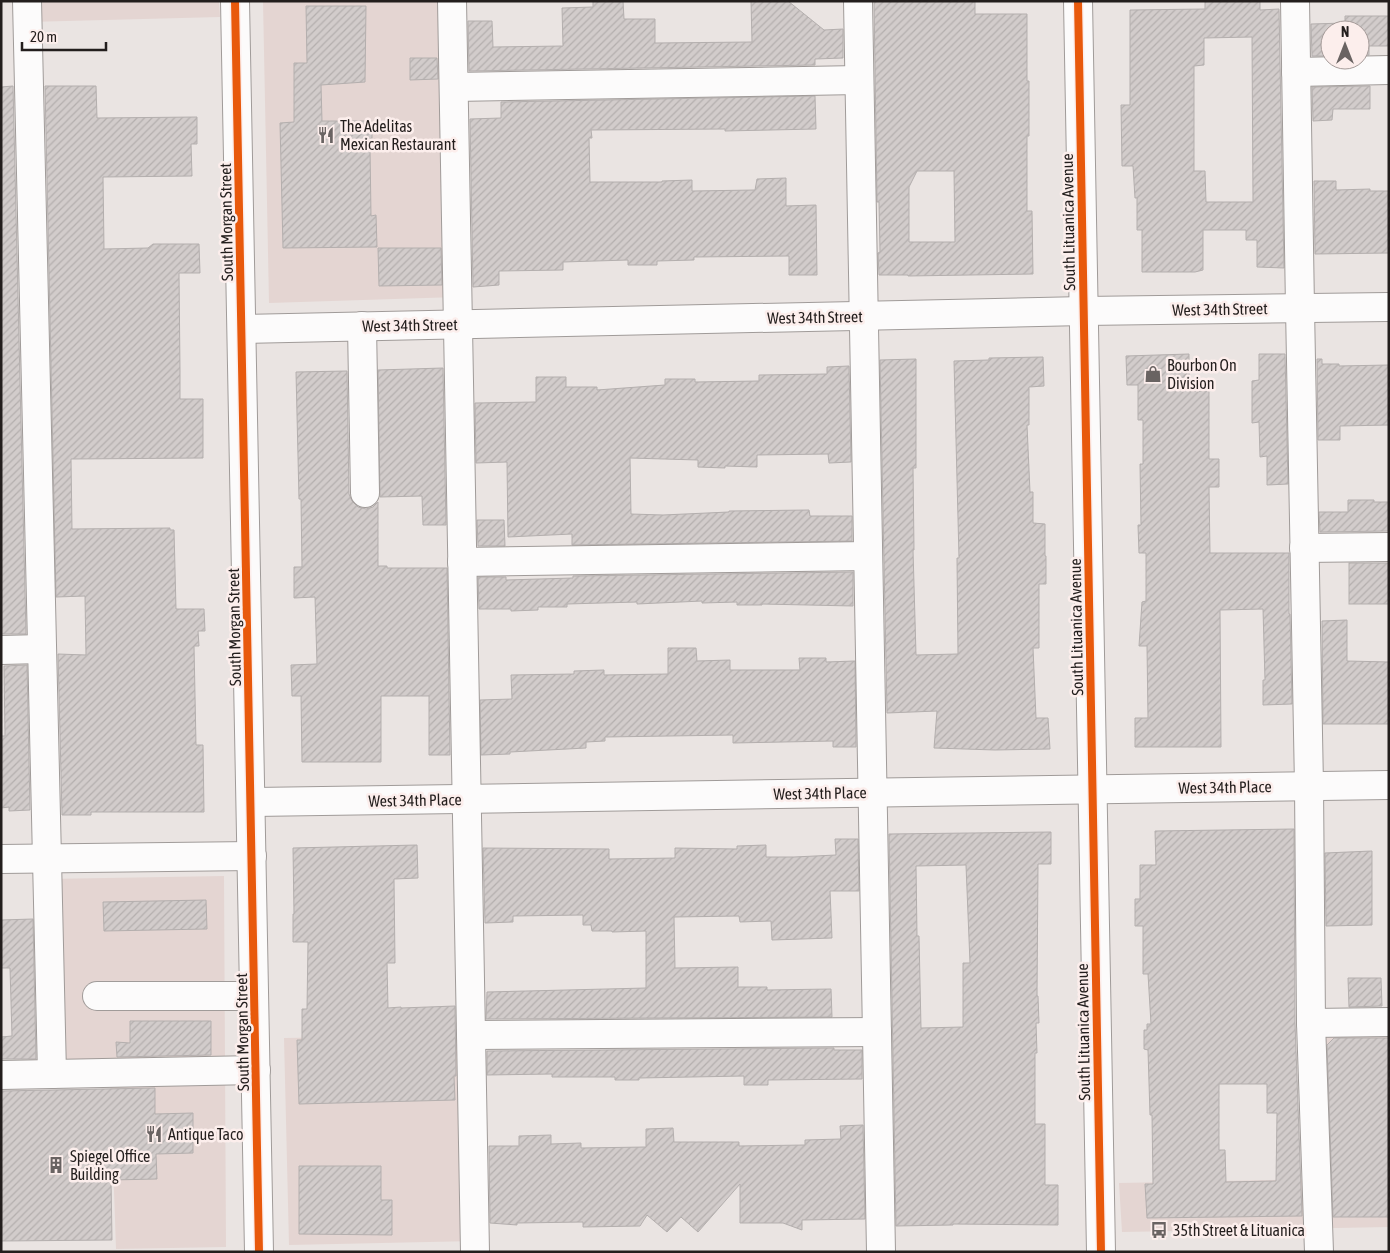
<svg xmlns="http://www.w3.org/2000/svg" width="1390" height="1253" viewBox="0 0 1390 1253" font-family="'Asap Condensed',sans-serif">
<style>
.built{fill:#e4d5d2}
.building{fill:url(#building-hatch);stroke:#b4afae;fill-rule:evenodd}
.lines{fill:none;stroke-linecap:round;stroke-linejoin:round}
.minor-casing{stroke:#a09b99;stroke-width:30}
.minor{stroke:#fcfbfb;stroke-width:28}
.cycleway-casing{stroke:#fceeec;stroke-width:11}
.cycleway{stroke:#e8590c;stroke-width:8}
.labels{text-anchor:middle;stroke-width:5;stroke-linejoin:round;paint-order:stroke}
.poi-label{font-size:16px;fill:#231e1d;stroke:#fceeec;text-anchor:start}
.street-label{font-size:16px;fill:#231e1d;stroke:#fceeec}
</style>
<defs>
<pattern id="building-hatch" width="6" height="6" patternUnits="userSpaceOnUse" patternTransform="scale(1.25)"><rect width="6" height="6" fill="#d2cccb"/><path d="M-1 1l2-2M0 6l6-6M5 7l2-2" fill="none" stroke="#b4afae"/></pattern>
</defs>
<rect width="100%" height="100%" fill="#eae4e2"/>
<g class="built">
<polygon points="27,1 219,1 220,17 28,22"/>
<polygon points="263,1 452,1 457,297 269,303"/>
<polygon points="224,876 226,1247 116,1249 110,1073 52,1074 47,879"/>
<polygon points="1389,1022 1389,1227 1122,1232 1119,1183 1316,1179 1311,1023"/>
<polygon points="471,1035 475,1241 289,1245 284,1038"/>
</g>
<g class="building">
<polygon points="593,1 623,1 624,19 655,19 655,43 752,42 751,1 788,1 824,30 843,29 843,58 815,59 815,65 469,71 468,21 492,21 493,47 563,46 562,8 593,7"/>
<path d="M 874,1 L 975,1 L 975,14 L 1027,14 L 1027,81 L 1029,81 L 1029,136 L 1027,136 L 1027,211 L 1032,211 L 1033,274 L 908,276 L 908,275 L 879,275 L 878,253 L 880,252 L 879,202 L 877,202 ZM 917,171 L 954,171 L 955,242 L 909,242 L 909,187 Z"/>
<path d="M 1205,1 L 1260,1 L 1260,10 L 1279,9 L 1284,268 L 1257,267 L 1257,240 L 1246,240 L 1246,230 L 1203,230 L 1203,270 L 1195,272 L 1142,272 L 1142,230 L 1137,230 L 1137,198 L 1135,198 L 1133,166 L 1122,166 L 1121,105 L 1130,105 L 1130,10 L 1205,9 ZM 1252,37 L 1253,202 L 1206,202 L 1205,171 L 1194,171 L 1194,66 L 1204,65 L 1204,38 Z"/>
<polygon points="306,6 366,6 365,82 321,85 322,121 372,121 372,148 370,148 371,216 376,215 377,247 283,248 280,123 294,122 294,63 307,63"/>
<polygon points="1345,16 1389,16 1389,46 1369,46 1369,55 1360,55 1360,30 1330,30 1330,56 1312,56 1311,24 1345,23"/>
<polygon points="410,58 437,58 438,79 410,80"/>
<polygon points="13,86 26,634 1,634 1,87"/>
<polygon points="45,86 96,86 97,118 197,117 197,144 191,144 192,176 103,177 104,249 148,248 153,244 199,244 200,273 179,273 180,372 180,399 203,399 203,458 71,459 72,529 170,528 170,530 174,530 176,609 204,609 205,631 198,631 199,646 194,646 196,745 203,745 204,812 91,812 91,815 62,815 58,654 86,655 85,596 56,597"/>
<polygon points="1370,86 1370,109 1333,109 1332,120 1313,121 1312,87"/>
<polygon points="815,96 816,129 725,131 725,129 591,130 592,138 589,138 590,182 662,182 662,181 692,180 692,191 755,190 757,179 786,178 786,206 816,205 817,275 789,275 789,256 694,257 694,260 657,261 657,265 628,265 628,260 563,262 563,270 499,271 499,285 473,287 470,119 501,118 501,102"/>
<polygon points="1314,181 1336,181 1336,190 1370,189 1370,191 1389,191 1389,253 1315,254"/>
<polygon points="378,248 441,248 442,285 379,286"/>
<polygon points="1189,354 1189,391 1209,391 1209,459 1219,459 1219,487 1209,487 1210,553 1289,553 1289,614 1290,614 1292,704 1263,705 1263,680 1265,680 1263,609 1220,610 1221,747 1135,747 1135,718 1148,718 1147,646 1139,646 1142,602 1146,601 1146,553 1139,553 1138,525 1141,525 1140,464 1143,464 1143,420 1138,420 1138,385 1127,385 1126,356"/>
<polygon points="1259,354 1285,354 1288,484 1267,485 1267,456 1260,457 1259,422 1252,423 1252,381 1259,380"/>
<polygon points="1043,357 1044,386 1029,387 1029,425 1027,425 1030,492 1033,492 1033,523 1045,524 1045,556 1046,556 1046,584 1039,584 1039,648 1033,648 1036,718 1048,718 1050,749 995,750 934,748 937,711 887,713 880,360 916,359 916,468 913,468 914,550 913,550 916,655 958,654 957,558 959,558 954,361 989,360 989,358"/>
<polygon points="1317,359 1322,359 1322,364 1339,364 1339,366 1389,365 1389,425 1340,426 1340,440 1318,440"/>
<polygon points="849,366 851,462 829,463 828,454 757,455 757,467 725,466 725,468 698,467 698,460 630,458 631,514 663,515 729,512 729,511 809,510 810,516 852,516 852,541 572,545 572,534 508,537 507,462 476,463 475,403 536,402 536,377 566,377 566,387 597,387 597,390 665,385 665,379 695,379 695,382 759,381 759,375 827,374 827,367"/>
<polygon points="443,368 446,525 423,525 422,496 380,497 378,370"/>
<polygon points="347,371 349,494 352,501 358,507 366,509 373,507 378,502 378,566 387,566 387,568 447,568 450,755 429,755 429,696 381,696 381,762 302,762 301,696 292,696 291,665 317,664 315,597 294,598 294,567 302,567 301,499 299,499 296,372"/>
<polygon points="1348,500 1374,500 1374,502 1389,502 1389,531 1320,532 1319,512 1348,512"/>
<polygon points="477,520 504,520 505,546 478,546"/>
<rect x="1349" y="563" width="40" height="41"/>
<polygon points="853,572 853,606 762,604 762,605 737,605 737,602 702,603 702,601 637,604 637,602 567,604 567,607 538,607 538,610 511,611 511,609 479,609 478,577 506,577 506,580 573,578 573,576"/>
<polygon points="1347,620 1347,661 1389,662 1389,724 1323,724 1322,621"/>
<polygon points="668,648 696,648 697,661 730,660 730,670 800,670 799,658 826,658 826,662 855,661 856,747 833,747 833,741 733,743 733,735 605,737 605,741 586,742 586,748 510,752 510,754 481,755 480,700 512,699 511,675 574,674 574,671 604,670 604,675 668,674"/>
<polygon points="27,665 30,810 9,811 9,807 1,808 1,736 5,736 4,666"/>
<path d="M 1294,829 L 1295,1023 L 1302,1216 L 1147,1218 L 1145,1184 L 1153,1184 L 1152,1115 L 1150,1115 L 1148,1050 L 1144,1049 L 1144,1030 L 1147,1030 L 1147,1024 L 1151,1024 L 1148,974 L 1143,974 L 1143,926 L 1135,926 L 1135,899 L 1140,899 L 1140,865 L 1156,865 L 1155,831 ZM 1219,1084 L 1267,1084 L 1267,1113 L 1277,1113 L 1276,1181 L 1226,1182 L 1225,1150 L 1219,1150 Z"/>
<path d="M 1051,832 L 1051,864 L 1038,864 L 1037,996 L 1038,996 L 1039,1023 L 1036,1023 L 1037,1053 L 1035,1053 L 1035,1124 L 1045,1124 L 1045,1185 L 1058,1185 L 1058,1225 L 953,1224 L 953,1225 L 896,1226 L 889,834 ZM 966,865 L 970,963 L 963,963 L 963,1027 L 921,1028 L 919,936 L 917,936 L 916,866 Z"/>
<polygon points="835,839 858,839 859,891 830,891 832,938 772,940 771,921 740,922 739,916 674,917 675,968 738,967 738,987 767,987 767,990 831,989 832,1017 486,1019 487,992 646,988 646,931 612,932 612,931 592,931 591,925 583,925 583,915 513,916 513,922 485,923 483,848 609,849 609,859 675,858 675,848 737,849 737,846 766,845 766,857 794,857 836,855"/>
<polygon points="417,845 418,878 394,879 395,963 387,963 388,1008 401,1007 401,1008 455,1006 456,1076 454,1076 455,1100 299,1104 297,1040 302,1040 302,1009 307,1009 308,942 293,942 293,914 294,914 293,848"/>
<polygon points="1372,851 1372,925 1326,926 1325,853"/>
<polygon points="206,900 207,929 104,931 103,902"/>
<polygon points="33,919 36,1059 1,1059 1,1037 12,1036 10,968 1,968 1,920"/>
<polygon points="1348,978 1381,978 1382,1006 1349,1007"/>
<polygon points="130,1021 211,1021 211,1055 117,1057 116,1042 130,1043"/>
<polygon points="1334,1038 1389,1038 1389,1217 1333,1217 1327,1045"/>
<polygon points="834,1048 834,1050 862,1050 862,1079 768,1080 768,1085 744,1085 744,1076 639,1078 639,1080 615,1080 615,1077 552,1077 552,1074 487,1075 487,1051"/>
<polygon points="155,1088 155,1114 193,1113 193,1153 156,1154 157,1179 111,1180 112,1240 1,1241 1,1091"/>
<polygon points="863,1125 865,1219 802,1220 802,1230 783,1223 740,1223 740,1184 698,1232 681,1217 667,1232 647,1215 640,1226 583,1227 583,1222 517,1223 517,1225 490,1223 489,1146 519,1146 519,1136 551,1135 551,1144 581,1143 581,1148 646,1147 646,1129 673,1128 674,1142 739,1142 739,1146 805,1145 805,1140 841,1139 840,1126"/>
<polygon points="299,1166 381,1166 381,1200 392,1200 392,1235 299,1234"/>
</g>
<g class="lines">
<g class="minor-casing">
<g id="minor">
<polyline points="27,1 52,1074"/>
<polyline points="235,1 259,1252"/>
<polyline points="452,1 475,1252"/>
<polyline points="858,1 881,1252"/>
<polyline points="1078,1 1101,1252"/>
<polyline points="1295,1 1300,308 1309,786 1311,1023 1319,1252"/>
<polyline points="1296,72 1389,70"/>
<polyline points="454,87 859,80"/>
<polyline points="362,326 365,493"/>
<polyline points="242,329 1084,311 1389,307"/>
<polyline points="1304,548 1389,547"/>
<polyline points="462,562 868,556"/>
<polyline points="1,650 42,649"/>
<polyline points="251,802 1389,785"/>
<polyline points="1,859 252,856"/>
<polyline points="97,996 254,996"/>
<polyline points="1311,1023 1389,1022"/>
<polyline points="471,1035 877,1032"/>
<polyline points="1,1075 256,1070"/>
</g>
</g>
<use href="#minor" class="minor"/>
<g class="cycleway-casing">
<g id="cycleway">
<polyline points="235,1 259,1252"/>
<polyline points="1078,1 1101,1252"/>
</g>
</g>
<use href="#cycleway" class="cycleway"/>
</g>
<defs>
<g id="restaurant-bare" transform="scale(1.35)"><path d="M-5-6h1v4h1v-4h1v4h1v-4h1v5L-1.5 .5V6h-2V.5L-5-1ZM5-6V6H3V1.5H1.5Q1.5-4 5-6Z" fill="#696362" stroke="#fceeec" stroke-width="2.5" paint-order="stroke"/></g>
<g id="shop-bare" transform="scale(1.35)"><path d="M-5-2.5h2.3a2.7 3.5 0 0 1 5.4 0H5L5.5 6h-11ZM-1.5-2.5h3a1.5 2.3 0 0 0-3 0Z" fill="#696362" stroke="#fceeec" stroke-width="2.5" paint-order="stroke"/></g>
<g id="building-bare" transform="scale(1.35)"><path d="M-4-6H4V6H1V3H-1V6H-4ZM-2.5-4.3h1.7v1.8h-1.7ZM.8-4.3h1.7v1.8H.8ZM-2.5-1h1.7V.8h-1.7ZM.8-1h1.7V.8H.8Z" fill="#696362" stroke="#fceeec" stroke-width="2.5" paint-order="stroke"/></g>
<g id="bus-bare" transform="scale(1.35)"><path d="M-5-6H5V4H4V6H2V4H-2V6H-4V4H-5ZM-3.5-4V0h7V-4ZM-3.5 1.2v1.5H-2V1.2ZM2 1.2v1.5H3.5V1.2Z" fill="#696362" stroke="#fceeec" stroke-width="2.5" paint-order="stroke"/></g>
</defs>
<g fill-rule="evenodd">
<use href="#restaurant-bare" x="326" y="135"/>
<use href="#shop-bare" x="1153" y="374"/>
<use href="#restaurant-bare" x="154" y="1134"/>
<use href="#building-bare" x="56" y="1165"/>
<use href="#bus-bare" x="1159" y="1230"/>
</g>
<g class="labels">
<g class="poi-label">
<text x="340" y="132">The Adelitas<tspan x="340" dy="18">Mexican Restaurant</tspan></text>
<text x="1167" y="371">Bourbon On<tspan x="1167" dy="18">Division</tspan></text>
<text x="168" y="1140">Antique Taco</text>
<text x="70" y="1162">Spiegel Office<tspan x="70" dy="18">Building</tspan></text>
<text x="1173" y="1236">35th Street &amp; Lituanica</text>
</g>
<g class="street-label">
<text transform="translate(226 222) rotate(-91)" y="6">South Morgan Street</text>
<text transform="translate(1068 222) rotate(-91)" y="6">South Lituanica Avenue</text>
<text transform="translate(1220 309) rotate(-1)" y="6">West 34th Street</text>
<text transform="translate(815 317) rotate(-1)" y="6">West 34th Street</text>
<text transform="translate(410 325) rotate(-1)" y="6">West 34th Street</text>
<text transform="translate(234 627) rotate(-91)" y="6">South Morgan Street</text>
<text transform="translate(1076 627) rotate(-91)" y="6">South Lituanica Avenue</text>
<text transform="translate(1225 787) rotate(-1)" y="6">West 34th Place</text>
<text transform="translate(820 793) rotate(-1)" y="6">West 34th Place</text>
<text transform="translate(415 800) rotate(-1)" y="6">West 34th Place</text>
<text transform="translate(242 1032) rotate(-91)" y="6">South Morgan Street</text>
<text transform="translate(1083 1032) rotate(-91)" y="6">South Lituanica Avenue</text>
</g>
</g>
<rect width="1390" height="1253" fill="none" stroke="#231e1d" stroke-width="5"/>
<g transform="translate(1345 45)"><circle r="24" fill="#fceeec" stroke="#a59b99"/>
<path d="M0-4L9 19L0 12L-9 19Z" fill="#696362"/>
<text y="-8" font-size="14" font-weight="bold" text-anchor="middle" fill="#231e1d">N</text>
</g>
<path d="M22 42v8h84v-8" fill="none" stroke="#231e1d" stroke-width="2.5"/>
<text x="30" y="42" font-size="15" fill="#231e1d" stroke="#fceeec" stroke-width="4" paint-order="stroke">20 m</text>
</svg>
